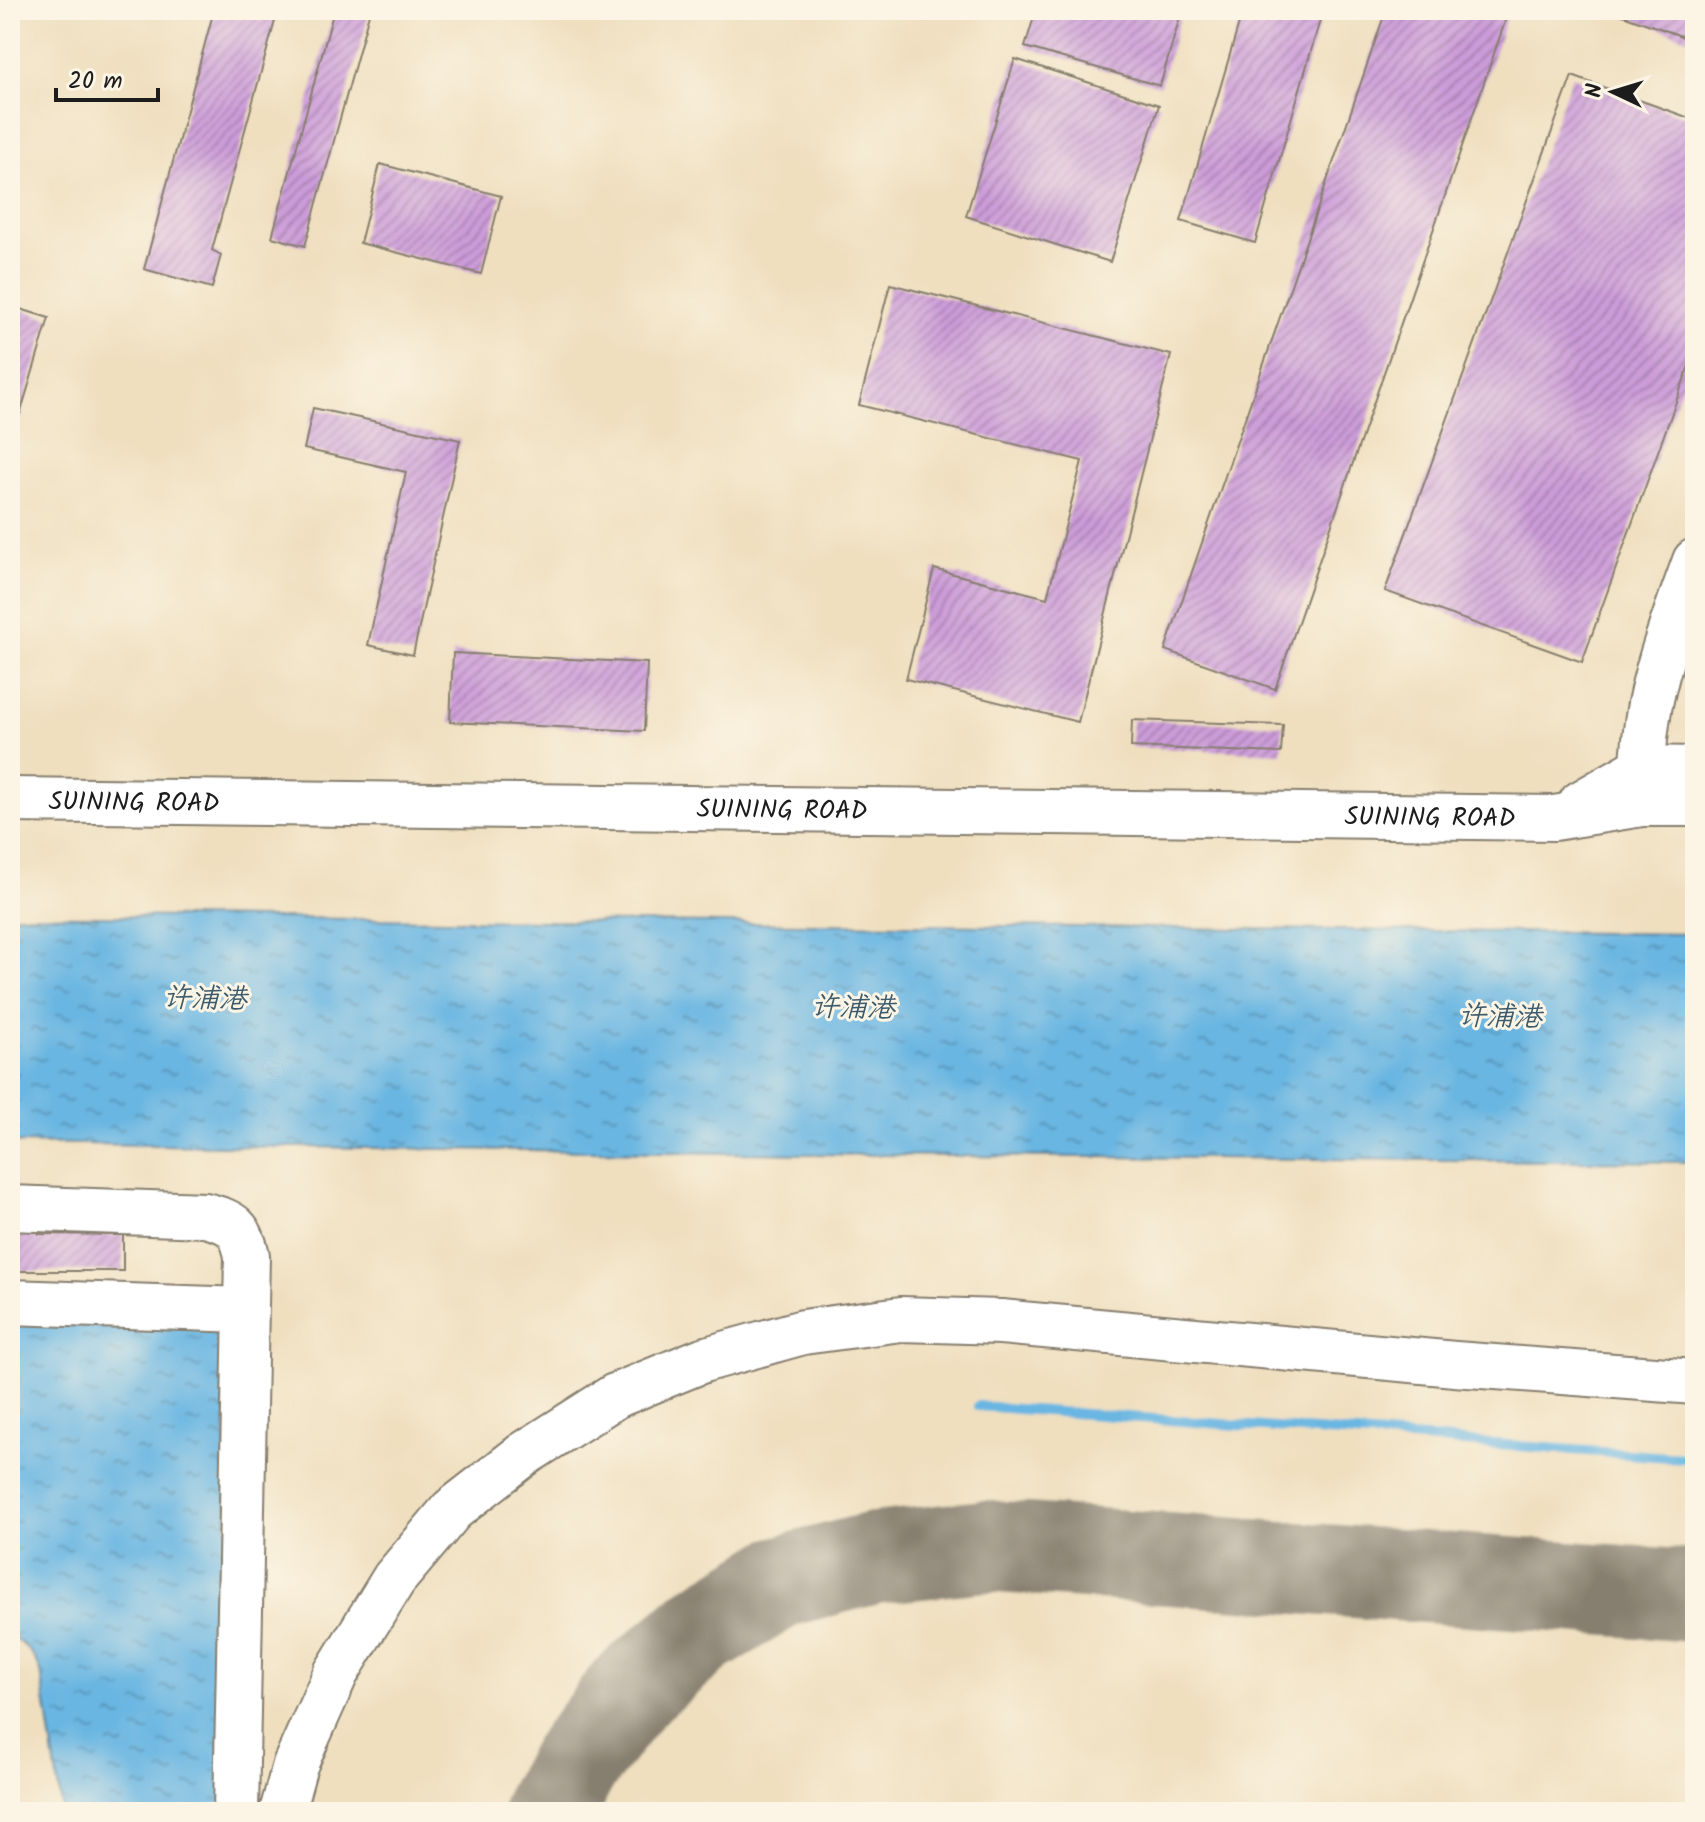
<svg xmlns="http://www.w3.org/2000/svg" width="1705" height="1822" viewBox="0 0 1705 1822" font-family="Kalam,'LXGW WenKai TC',sans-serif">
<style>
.water{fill:url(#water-ripples);stroke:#42697f;stroke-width:2}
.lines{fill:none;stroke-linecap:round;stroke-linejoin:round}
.stream{stroke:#69b6e2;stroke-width:10}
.taxiway{stroke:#867e6e;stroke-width:92}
.building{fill:url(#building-hatch)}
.minor-casing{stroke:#867e6e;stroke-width:48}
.major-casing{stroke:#867e6e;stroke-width:48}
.minor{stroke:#fff;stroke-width:44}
.major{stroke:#fff;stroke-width:44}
.labels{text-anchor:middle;stroke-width:6;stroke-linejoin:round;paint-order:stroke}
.street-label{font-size:26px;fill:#1c1c1c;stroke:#fcf5e5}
.water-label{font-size:28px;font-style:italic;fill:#3b5a6b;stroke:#fcf5e5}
</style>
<defs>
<pattern id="water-ripples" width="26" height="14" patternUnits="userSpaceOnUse" patternTransform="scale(2)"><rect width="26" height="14" fill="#69b6e2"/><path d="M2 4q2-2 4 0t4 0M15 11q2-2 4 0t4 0" fill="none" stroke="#5693b6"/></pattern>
<pattern id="building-hatch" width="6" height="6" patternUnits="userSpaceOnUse" patternTransform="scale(2)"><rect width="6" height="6" fill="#cc9cd9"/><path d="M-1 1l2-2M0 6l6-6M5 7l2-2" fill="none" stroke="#a57eaf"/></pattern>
</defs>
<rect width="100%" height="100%" fill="#fcf5e5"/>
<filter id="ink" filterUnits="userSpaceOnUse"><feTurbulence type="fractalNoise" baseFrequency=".0125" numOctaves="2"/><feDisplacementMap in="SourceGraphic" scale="16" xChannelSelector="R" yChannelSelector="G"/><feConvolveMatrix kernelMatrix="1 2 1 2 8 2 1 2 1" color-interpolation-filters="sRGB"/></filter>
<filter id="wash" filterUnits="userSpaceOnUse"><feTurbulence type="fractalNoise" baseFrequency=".006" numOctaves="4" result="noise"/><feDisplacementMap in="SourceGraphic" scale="32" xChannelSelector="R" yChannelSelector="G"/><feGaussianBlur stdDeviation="1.8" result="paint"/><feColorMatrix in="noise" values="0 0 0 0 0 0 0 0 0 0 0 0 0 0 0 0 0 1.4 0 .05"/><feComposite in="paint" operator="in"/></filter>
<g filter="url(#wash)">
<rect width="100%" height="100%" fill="#efdfbf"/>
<g class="water">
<polygon points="10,915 1695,934 1695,1162 951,1156 10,1143"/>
<path d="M 10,1304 L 208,1322 L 225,1339 L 230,1812 L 62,1812 L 41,1671 C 35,1657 26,1642 10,1638 Z"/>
</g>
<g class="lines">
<polyline class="stream" points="978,1406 1695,1459"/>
<polyline class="taxiway" points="548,1812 573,1765 629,1692 701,1631 781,1582 874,1558 984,1546 1695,1596"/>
</g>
<g id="blocks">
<g class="building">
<polygon points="214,10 239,11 240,10 278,10 212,250 221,255 212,288 144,269"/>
<polygon points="334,10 370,10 305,246 272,237"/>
<polygon points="1036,10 1182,10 1160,86 1025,47"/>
<polygon points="1243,10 1323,10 1255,243 1181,221"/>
<polygon points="1386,10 1509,10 1275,689 1165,650"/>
<polygon points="1609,10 1695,10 1695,41"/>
<polygon points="1015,59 1159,105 1110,262 966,216"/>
<polygon points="1572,76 1695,120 1695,349 1582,662 1385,591"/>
<polygon points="380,164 501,196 481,274 360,243"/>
<polygon points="890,284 1171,355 1078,722 906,679 934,569 1047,598 1082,461 859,405"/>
<polygon points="17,308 49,318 14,434 10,433 10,333"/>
<polygon points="313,408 460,440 413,655 368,645 406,472 304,449"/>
<polygon points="453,653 647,663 644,731 450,722"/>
<polygon points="1132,720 1283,725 1281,753 1131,747"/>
<polygon points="10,1217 39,1217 39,1234 123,1235 123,1271 10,1271"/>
</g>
</g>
</g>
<g filter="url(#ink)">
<use href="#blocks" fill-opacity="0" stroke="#867e6e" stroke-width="2"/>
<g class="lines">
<g class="minor-casing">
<g id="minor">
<path d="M 1642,804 C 1642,771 1644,736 1650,704 C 1660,655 1678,608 1695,561"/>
<path d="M 10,1208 L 205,1215 C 233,1222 241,1227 247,1256 L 236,1812"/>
<polyline points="10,1302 244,1310"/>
<polyline points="282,1812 295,1765 336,1673 394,1579 452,1510 524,1454 615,1396 703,1360 803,1332 901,1319 1001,1322 1455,1364 1695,1382"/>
</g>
</g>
<g class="major-casing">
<g id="major">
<path id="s1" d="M 10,800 L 1554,818 L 1642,804 L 1695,804"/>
<polyline points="1581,803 1642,768 1695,769"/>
</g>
</g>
<use href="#minor" class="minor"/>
<use href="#major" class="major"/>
</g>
</g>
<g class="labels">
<g class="street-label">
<text dy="9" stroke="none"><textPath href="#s1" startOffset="124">SUINING ROAD</textPath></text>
<text dy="9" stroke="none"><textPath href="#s1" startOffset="772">SUINING ROAD</textPath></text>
<text dy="9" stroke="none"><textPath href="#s1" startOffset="1420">SUINING ROAD</textPath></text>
</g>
<g class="water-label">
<text transform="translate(205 997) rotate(1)" y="10">许浦港</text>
<text transform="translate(853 1006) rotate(1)" y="10">许浦港</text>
<text transform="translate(1500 1015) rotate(1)" y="10">许浦港</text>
</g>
</g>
<rect width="1705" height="1822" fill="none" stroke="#fcf5e5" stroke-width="40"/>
<g transform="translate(1613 92) rotate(274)" stroke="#fcf5e5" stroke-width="6" paint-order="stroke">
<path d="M0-6L14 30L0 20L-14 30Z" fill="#1c1c1c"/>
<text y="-12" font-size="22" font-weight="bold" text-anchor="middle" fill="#1c1c1c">N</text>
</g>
<path d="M56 88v12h102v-12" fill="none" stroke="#1c1c1c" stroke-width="4"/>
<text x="68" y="88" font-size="24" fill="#1c1c1c" stroke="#fcf5e5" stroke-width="6" paint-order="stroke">20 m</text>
</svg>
